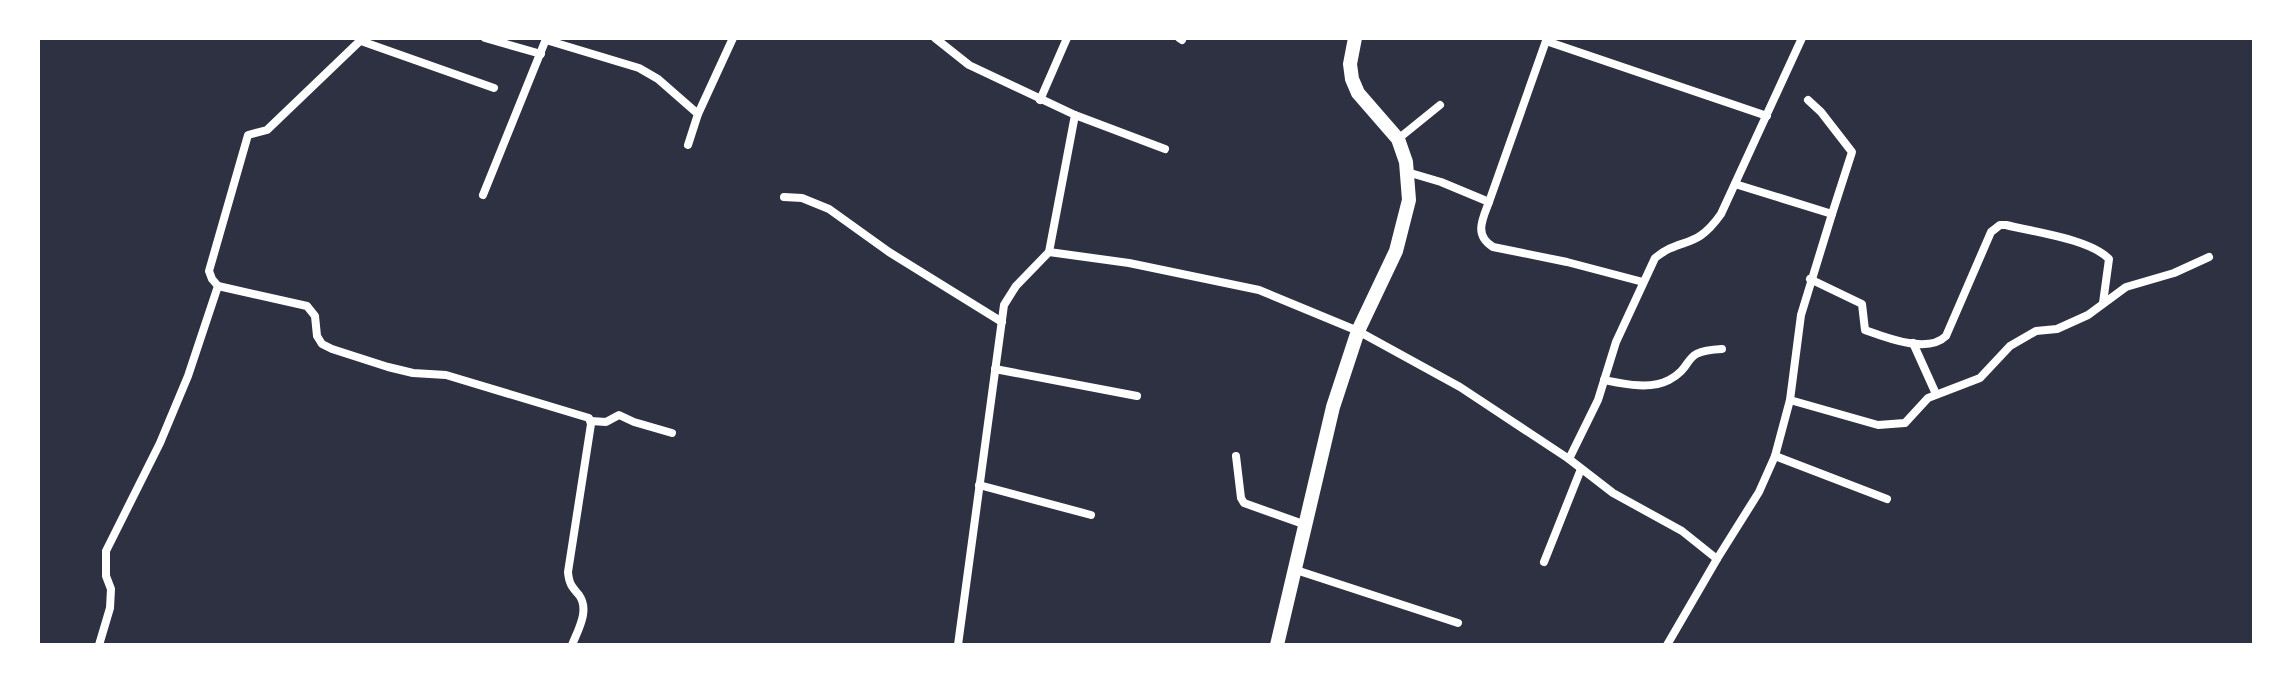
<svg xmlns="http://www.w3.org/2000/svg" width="2292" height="683" viewBox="0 0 2292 683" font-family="'Sofia Sans Condensed',sans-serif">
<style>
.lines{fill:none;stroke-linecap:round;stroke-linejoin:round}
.minor{stroke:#fff;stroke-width:8}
.secondary{stroke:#fff;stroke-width:14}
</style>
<rect width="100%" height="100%" fill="#2d3142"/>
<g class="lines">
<g class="minor">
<polyline points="485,38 541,54"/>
<polyline points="935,38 969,65 1075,115 1049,252 1129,263 1259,290 1358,331 1460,387 1569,459 1613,493 1682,531 1717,559 1759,492 1775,456 1790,400 1801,315 1832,214 1735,184"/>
<polyline points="1179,38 1182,40"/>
<polyline points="546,40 639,68 658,79 698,114 688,145"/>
<polyline points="361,41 494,88"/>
<polyline points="1546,41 1767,116"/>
<polyline points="1040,100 1067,38"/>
<polyline points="1808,100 1821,112 1852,152 1832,214"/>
<polyline points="698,114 733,38"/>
<polyline points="1075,115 1165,149"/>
<polyline points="1398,139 1440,105"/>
<polyline points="1407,172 1441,182 1489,202 1547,38"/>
<polyline points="483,195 546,39"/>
<polyline points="784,197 802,198 829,209 889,252 1002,322"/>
<path d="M 1489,202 C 1482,220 1474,235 1493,247 L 1567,262 L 1643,282"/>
<path d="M 1810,279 L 1862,304 L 1865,330 C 1887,338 1928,354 1946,336 L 1991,232 L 2000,225 L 2006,225 C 2034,232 2090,239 2109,259 L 2103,303"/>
<path d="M 218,286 L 307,306 L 315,316 L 317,336 L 322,344 L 332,349 L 388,367 L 413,373 L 446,375 L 589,418 L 591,424 L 568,572 C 569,584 572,587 579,595 C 590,610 578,630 572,645"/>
<polyline points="1913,343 1936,394"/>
<polyline points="995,369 1137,396"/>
<path d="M 1604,380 C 1624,384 1650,390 1669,380 C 1697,365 1679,351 1722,349"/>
<polyline points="1790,400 1878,425 1905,423 1928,398 1980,378 2010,346 2036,331 2057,329 2088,315 2126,287 2174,273 2209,257"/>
<polyline points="591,421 606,422 619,415 634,422 672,433"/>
<polyline points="1236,456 1241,498 1244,503 1306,525"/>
<polyline points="1775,456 1887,499"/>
<path d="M 1569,459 L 1598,400 L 1616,342 L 1655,258 C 1682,236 1695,251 1721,214 L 1802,38"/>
<polyline points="979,485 1091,515"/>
<polyline points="1544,562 1581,469"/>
<polyline points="1296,570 1458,623"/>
<polyline points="99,645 110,608 111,589 106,576 106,551 160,443 188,376 218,286 212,279 209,271 248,135 267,130 363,38"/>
<polyline points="958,645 1004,305 1016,286 1049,252"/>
<polyline points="1667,645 1717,559"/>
</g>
<polyline class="secondary" points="1277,645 1333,407 1358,331 1396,251 1409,200 1406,162 1398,139 1358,93 1352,79 1350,64 1355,38"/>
</g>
<rect width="2292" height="683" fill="none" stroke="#ffffff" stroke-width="80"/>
</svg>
